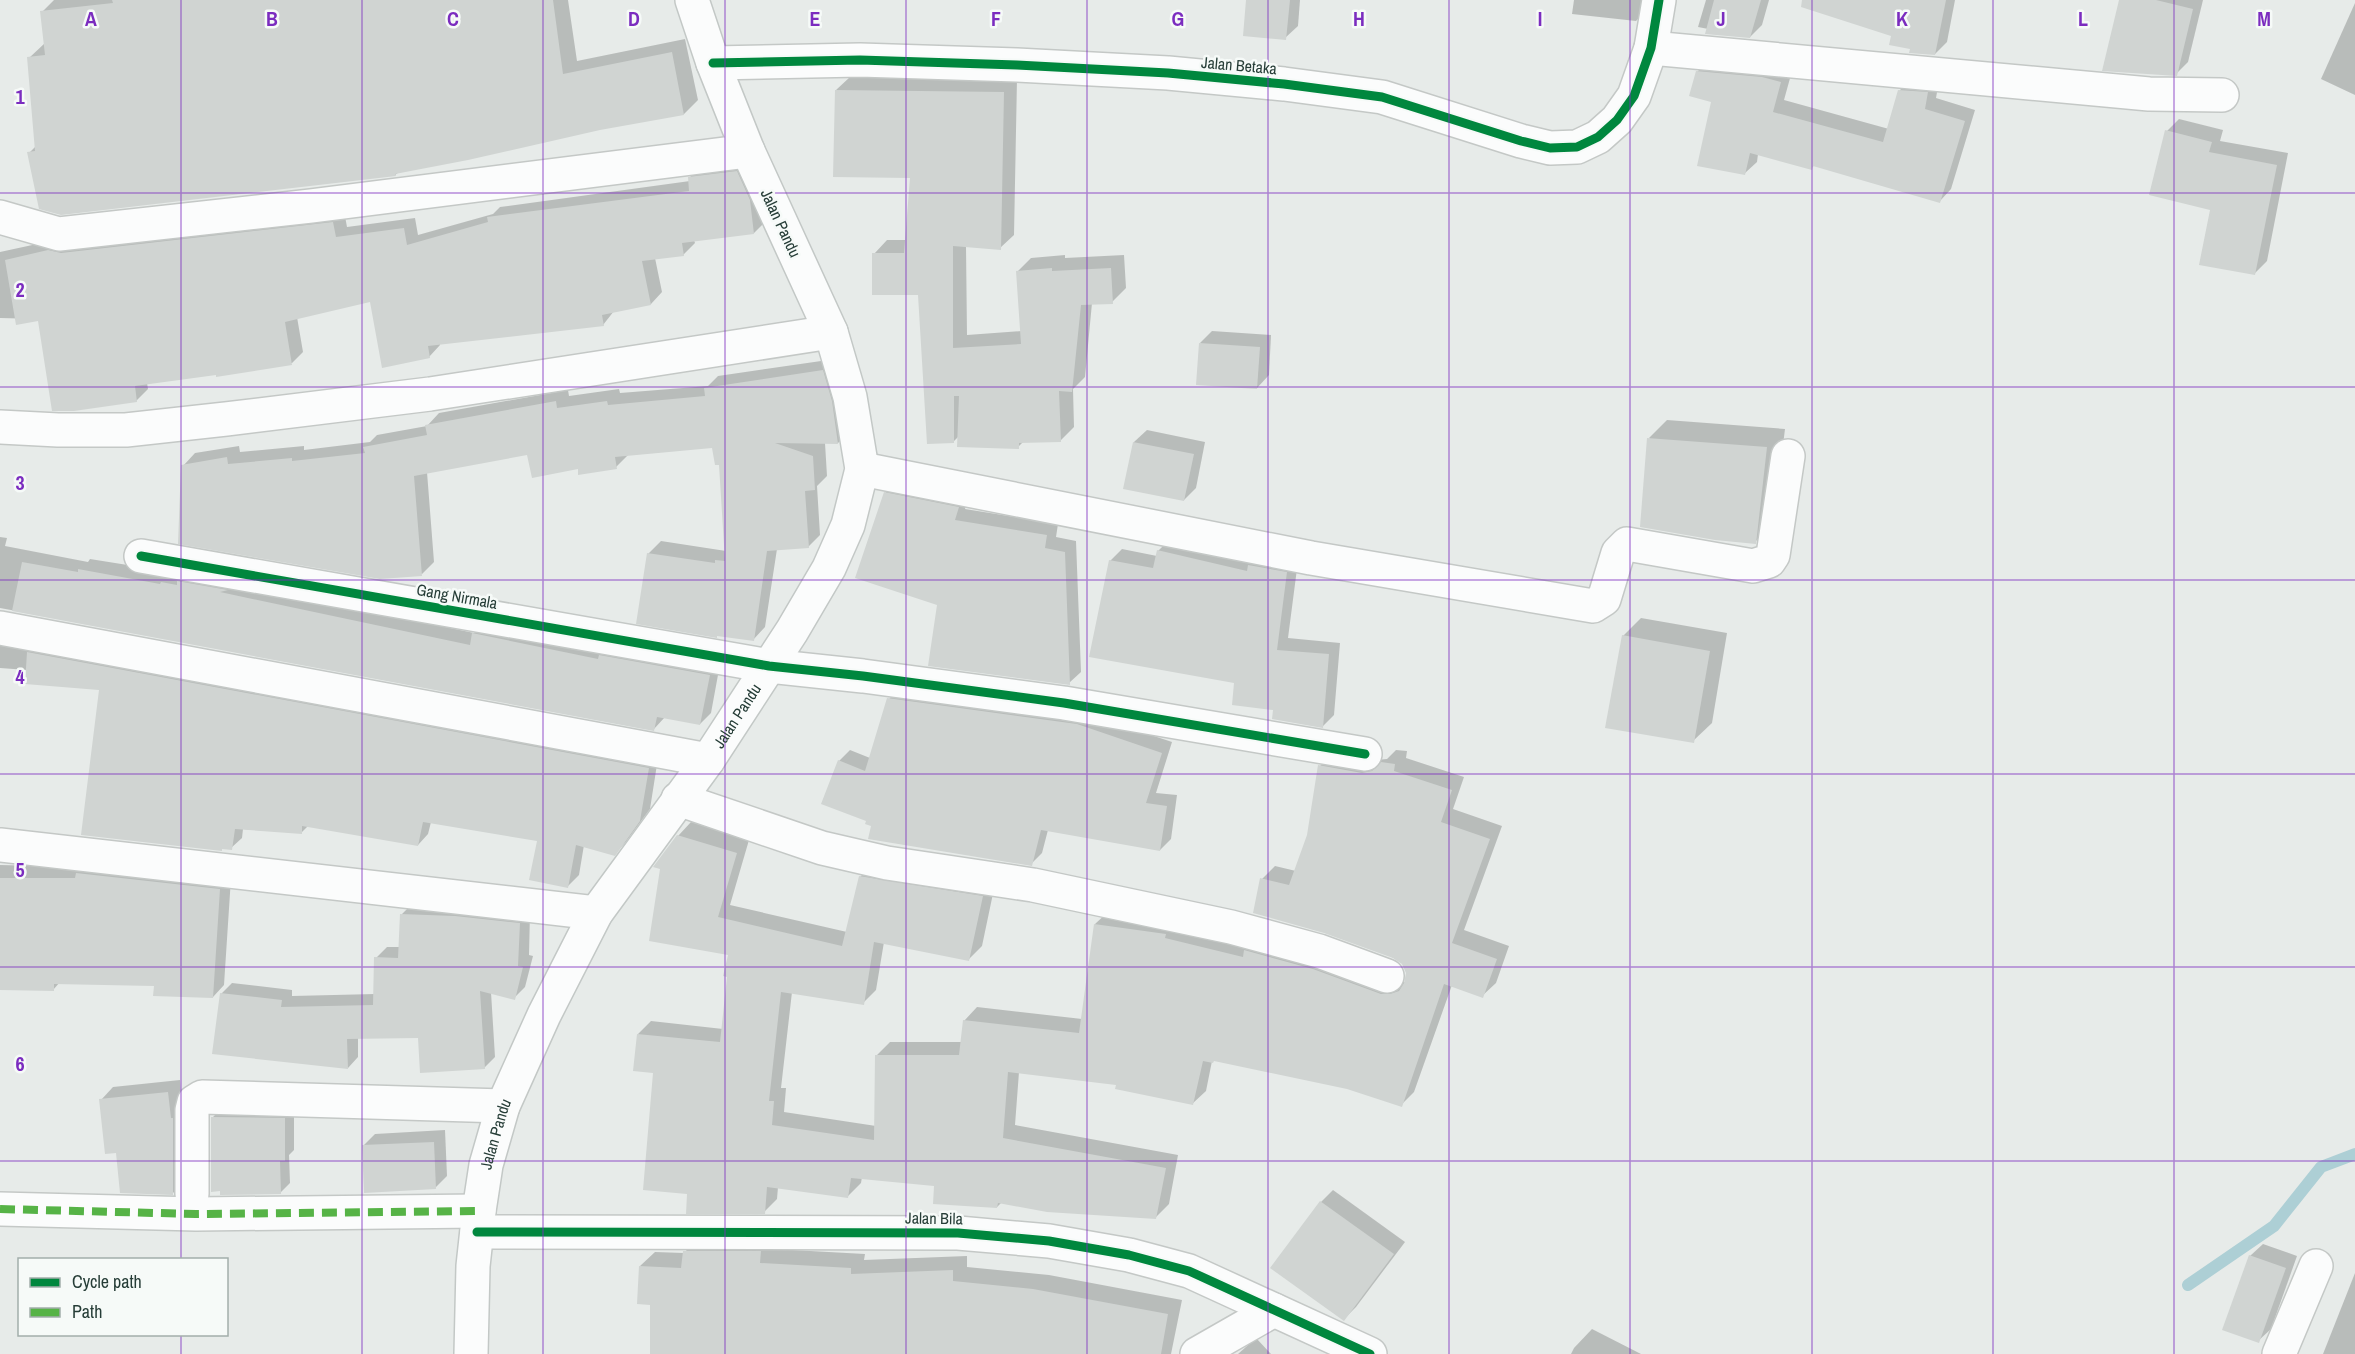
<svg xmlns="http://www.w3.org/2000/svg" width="2355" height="1354" viewBox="0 0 2355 1354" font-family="'Archivo Narrow',sans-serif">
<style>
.shadow{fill:#0003}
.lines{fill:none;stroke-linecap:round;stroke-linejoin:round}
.stream{stroke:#adcfd5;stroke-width:12}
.building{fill:#d0d4d2}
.minor-casing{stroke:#c4c8c6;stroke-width:36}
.tertiary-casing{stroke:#c4c8c6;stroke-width:36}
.secondary-casing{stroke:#c3c8c6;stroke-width:36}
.minor{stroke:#fbfcfc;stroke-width:33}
.tertiary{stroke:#fbfcfc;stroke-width:33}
.secondary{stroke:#fbfcfc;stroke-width:33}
.quiet{stroke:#56b346;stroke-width:8;stroke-dasharray:15 8;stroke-linecap:butt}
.cycleway-casing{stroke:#f6faf8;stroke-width:13}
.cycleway{stroke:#00873e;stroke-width:9}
.grid{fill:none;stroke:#7b2cbf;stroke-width:1.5;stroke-opacity:0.55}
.labels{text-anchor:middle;stroke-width:5;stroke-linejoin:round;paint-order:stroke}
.street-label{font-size:16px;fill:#263d37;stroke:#f6faf8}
.grid-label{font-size:20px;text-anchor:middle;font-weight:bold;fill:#7b2cbf;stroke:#f6faf8;stroke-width:5;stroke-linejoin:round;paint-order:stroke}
</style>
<rect width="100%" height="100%" fill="#e7ebe9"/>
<g class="shadow">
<polygon points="54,0 568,0 577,61 685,39 698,100 684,114 600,129 399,172 395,175 29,153 36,146 29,58 45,43 42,12"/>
<polygon points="1247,0 1300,0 1298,26 1285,38"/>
<polygon points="1574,0 1649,0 1648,9 1636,21 1572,14"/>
<polygon points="1706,0 1769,0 1762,25 1750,37 1698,27"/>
<polygon points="1839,0 1955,0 1947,42 1935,54 1912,48"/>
<polygon points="2121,0 2203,0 2188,62 2176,74"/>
<polygon points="2355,3 2355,95 2321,79"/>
<polygon points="1709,60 1792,71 1784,100 1889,129 1900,90 1912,79 1939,81 1936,98 1975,110 1951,189 1940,201 1815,165 1811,168 1758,154 1757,162 1745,173 1713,100 1697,72"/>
<polygon points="850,77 1017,79 1014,235 1000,248 966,246 967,335 1022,331 1018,271 1031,258 1065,255 1065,258 1124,255 1126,288 1112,302 1092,303 1085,377 1073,389 1074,427 1060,441 1024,441 1018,447 959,436 953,442 919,293 874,254 887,240 906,240 911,177 836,90"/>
<polygon points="2179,119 2223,130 2220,141 2288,153 2267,261 2255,273 2211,209 2167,131"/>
<polygon points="748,161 765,222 754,233 694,240 695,243 683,255 655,258 662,292 651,304 614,311 603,325 440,343 440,345 429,357 372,300 297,317 303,352 292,363 147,383 148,389 136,401 39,319 0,318 0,252 60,239 344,211 347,227 415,218 418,235 493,214 500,207 690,181 689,178 701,167"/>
<polygon points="1212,331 1271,335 1269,375 1257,388 1200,343"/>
<polygon points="835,359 850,431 838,443 825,443 827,476 817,486 820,535 808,547 777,549 765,627 753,640 648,554 661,541 726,551 720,463 714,447 628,455 616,467 579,467 529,453 427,472 434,562 422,574 183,466 195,453 239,446 240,452 304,446 304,450 370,442 377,435 427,426 439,413 568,390 569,396 619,389 620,393 708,386 718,376"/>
<polygon points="1667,420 1785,429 1773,524 1755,542 1649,438"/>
<polygon points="1147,430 1205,442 1196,488 1184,500 1125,488 1134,442"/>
<polygon points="897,482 969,496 965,509 1058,524 1056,537 1076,541 1081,672 1069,683 938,604 885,493"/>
<polygon points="0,537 7,538 5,546 88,562 90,559 234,582 474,633 484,623 720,664 711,713 700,724 665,717 654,729 0,608"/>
<polygon points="1170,539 1298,561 1288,638 1340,643 1334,715 1323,726 1274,708 1236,681 1110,561 1122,549 1157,556 1158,551"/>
<polygon points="1641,618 1727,633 1712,723 1693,741 1623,636"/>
<polygon points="0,633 658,758 650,809 625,843 614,854 584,845 579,875 568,886 538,840 431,822 428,834 418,845 309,825 301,833 243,829 242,838 231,848 224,847 221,850 101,689 27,670 0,668"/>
<polygon points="900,688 1088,714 1172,742 1156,793 1177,795 1171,839 1160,850 1048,830 1042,853 1031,864 873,825 868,821 839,761 850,750 870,758 889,699"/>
<polygon points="1396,750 1407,751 1406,758 1464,777 1453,809 1502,826 1464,930 1509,946 1496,983 1482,996 1452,985 1414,1092 1401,1105 1347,1087 1215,1060 1212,1061 1206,1091 1192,1104 1117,1083 1019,1072 1015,1125 1178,1155 1169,1204 1156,1217 1002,1202 997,1207 935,1184 862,1177 861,1183 848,1196 778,1187 777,1199 764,1212 689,1192 655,1072 638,1034 651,1021 723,1029 730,954 678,836 691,822 749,840 730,905 847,932 860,877 874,863 995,884 982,946 969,959 884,942 876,990 863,1003 792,992 781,1088 786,1088 784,1112 876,1126 877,1055 890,1042 962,1042 964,1021 977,1007 1082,1019 1095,924 1109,911 1394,981 1405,982 1407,972 1402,963 1262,879 1275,866 1296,871 1308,835 1320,766 1333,753 1376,760 1387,759"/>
<polygon points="0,865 84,867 231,878 224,985 213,997 155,985 60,982 53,990 0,989"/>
<polygon points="413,903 530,913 529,955 533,956 525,987 514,998 491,992 495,1057 484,1068 420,1037 358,1038 358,1057 348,1068 221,994 232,983 292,990 292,996 375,994 376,958 387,947 400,947 402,914"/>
<polygon points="180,1080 185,1181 173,1193 117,1151 101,1100 113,1087"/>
<polygon points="222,1108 294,1109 294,1150 289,1155 290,1183 280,1193 212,1118"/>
<polygon points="445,1130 447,1176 435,1188 363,1146 375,1134"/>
<polygon points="1333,1190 1405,1242 1356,1307 1344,1319 1272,1268 1321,1202"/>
<polygon points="699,1237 775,1237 774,1249 865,1254 864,1260 967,1256 967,1267 1049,1275 1182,1300 1171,1354 651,1354 651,1304 640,1266 655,1252 684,1253"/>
<polygon points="2263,1244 2297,1256 2271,1329 2258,1341 2250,1256"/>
<polygon points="2355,1273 2355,1354 2323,1354"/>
<polygon points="1592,1329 1641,1354 1571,1354 1574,1348"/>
<polygon points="1256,1338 1271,1354 1238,1354"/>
</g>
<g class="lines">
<polyline class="stream" points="2188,1285 2274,1226 2321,1167 2355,1154"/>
</g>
<g class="building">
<polygon points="112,0 553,0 563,74 672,52 684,115 600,130 468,160 395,174 396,176 61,215 39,209 27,152 35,151 27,57 45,55 40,11 113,3"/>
<polygon points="1246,0 1290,0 1286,40 1243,36"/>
<polygon points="1714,0 1761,0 1750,38 1705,34"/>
<polygon points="1802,0 1946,0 1935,55 1909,53 1910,49 1889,45 1891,36 1801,7"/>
<polygon points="2119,0 2156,0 2193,9 2177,76 2102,71"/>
<polygon points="1696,71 1762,77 1781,82 1773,112 1883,142 1898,90 1928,92 1925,109 1965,121 1940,203 1813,166 1812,170 1750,153 1745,175 1697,166 1711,102 1689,96"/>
<polygon points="835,90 1004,92 1001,250 953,246 953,348 1021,344 1016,271 1052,268 1052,271 1111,268 1113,304 1081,305 1072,392 1059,391 1061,442 1019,443 1019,449 957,447 959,396 954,396 954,443 927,444 918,295 872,295 872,253 904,253 910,178 833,177"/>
<polygon points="2165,130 2212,142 2209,152 2277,165 2255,275 2199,265 2210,210 2149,195"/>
<polygon points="737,171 750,200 754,234 682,243 684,256 642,261 651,305 602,315 604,326 428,346 430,358 382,368 370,302 285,322 292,365 216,377 216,375 135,386 137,402 74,411 52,411 38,321 16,325 5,260 48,250 61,253 333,222 336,237 404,228 407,245 488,222 487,217 689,191 688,177"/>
<polygon points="1199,343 1260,347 1257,389 1196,385"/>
<polygon points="823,370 832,401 838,444 775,443 813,456 815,490 805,491 809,548 767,551 754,641 717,636 717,638 636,624 647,553 715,563 715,560 725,561 719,465 715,465 712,448 615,457 617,469 578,475 578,469 532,478 527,455 414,476 422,576 380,579 178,544 181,465 227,457 228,464 292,458 292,461 365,453 363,447 427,435 425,425 556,401 557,408 607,401 608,405 705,396 704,388"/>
<polygon points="1647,438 1767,447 1756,544 1715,540 1640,527"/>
<polygon points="1133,442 1194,454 1184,501 1123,489"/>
<polygon points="884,492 959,507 955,520 1047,535 1045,548 1065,552 1070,685 928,666 937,605 855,578"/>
<polygon points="1157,550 1247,571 1248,565 1287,572 1277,650 1329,654 1323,728 1272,719 1273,710 1232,705 1234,683 1089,657 1109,560 1153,568"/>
<polygon points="22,562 78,572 78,569 160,584 161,582 177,585 177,581 228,590 220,592 470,645 472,633 598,659 599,655 710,675 700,725 657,717 654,731 12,611"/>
<polygon points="1622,635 1710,651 1694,743 1605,728"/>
<polygon points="27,652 649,768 640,821 615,856 576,845 568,888 529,880 537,841 423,822 418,846 302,826 302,834 235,829 232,850 222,849 222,851 81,835 99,690 25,684"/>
<polygon points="887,698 1077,724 1162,753 1146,803 1167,806 1160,851 1041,830 1032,866 868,839 871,826 865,824 866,821 821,804 838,760 865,771"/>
<polygon points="1381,762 1395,764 1394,771 1452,790 1441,822 1490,839 1452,943 1497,959 1483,998 1444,984 1402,1107 1347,1089 1214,1061 1213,1063 1203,1061 1193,1105 1115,1089 1116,1085 1008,1072 1003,1138 1166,1168 1156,1219 1047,1212 998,1203 997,1208 933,1204 934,1186 851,1178 848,1198 767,1187 765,1214 686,1214 687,1194 643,1190 653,1073 633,1071 637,1034 720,1042 727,977 723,976 728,955 649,941 660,869 653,867 677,835 737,853 718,917 842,946 859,876 983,896 969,961 874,942 864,1005 781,992 769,1101 774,1101 772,1125 874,1140 875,1055 959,1055 963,1020 1079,1033 1094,924 1166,934 1165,938 1243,957 1244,950 1313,969 1381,994 1390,994 1399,991 1404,983 1406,973 1402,964 1393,958 1324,933 1253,913 1260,878 1289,885 1307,835 1318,765 1362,773 1372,771"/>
<polygon points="76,873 220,889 213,998 153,996 154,986 54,984 54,991 0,990 0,878 75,878"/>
<polygon points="400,914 455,916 520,923 518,966 523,967 515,1000 480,991 485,1069 420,1073 418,1038 347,1039 348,1069 212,1054 220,993 282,1000 281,1007 373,1005 374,957 398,958"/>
<polygon points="168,1092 171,1118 173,1118 173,1195 120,1193 116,1153 105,1154 99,1099"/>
<polygon points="211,1117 285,1118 285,1161 280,1161 281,1194 220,1195 220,1191 211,1192"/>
<polygon points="434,1142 436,1189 364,1193 362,1145"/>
<polygon points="1320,1201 1394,1254 1344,1321 1270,1268"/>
<polygon points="683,1251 761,1251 760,1263 851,1268 851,1274 953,1270 953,1281 1033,1289 1168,1314 1161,1354 650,1354 650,1305 637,1304 639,1266 681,1268"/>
<polygon points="2249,1255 2286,1268 2259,1343 2222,1330"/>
</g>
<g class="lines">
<g class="minor-casing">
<g id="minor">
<polyline points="1651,48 2149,94 2222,95"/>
<polyline points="0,217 59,234 311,206 748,151"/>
<polyline points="0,427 58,430 126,430 226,419 430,394 831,332"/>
<polyline points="862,469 1311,558 1593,606 1604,599 1618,553 1627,544 1753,566 1769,561 1773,555 1788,456"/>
<polyline points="141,556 769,666 863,676 1064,703 1365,754"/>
<polyline points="0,628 708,760"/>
<polyline points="678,799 822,848 887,863 1033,885 1231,927 1319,951 1387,976"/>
<polyline points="0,845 596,913"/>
<polyline points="192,1194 192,1110 194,1102 202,1097 503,1106"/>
<polyline points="0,1209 196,1214 479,1211"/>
<polyline points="1197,1354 1274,1310"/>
<polyline points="2279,1354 2316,1266"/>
</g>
</g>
<g class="tertiary-casing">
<g id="tertiary">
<polyline points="713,63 860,60 1017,65 1168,73 1284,84 1382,97 1521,141 1550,148 1577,147 1598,137 1617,120 1634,96 1651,48 1659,0"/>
<polyline points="477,1232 958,1233 1049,1241 1129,1255 1189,1271 1370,1354"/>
</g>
</g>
<g class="secondary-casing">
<g id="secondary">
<path id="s1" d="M 471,1354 L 473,1266 L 479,1211 L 486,1165 L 503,1106 L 544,1015 L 596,913 L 708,760 L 792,631 L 829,568 L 848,525 L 862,469 L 850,397 L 831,332 L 748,151 L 713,63 L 692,0"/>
</g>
</g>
<use href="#minor" class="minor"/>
<use href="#tertiary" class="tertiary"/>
<use href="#secondary" class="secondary"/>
<polyline class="quiet" points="0,1209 196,1214 479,1211"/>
<g class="cycleway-casing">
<g id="cycleway">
<polyline points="713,63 860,60 1017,65 1168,73 1284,84 1382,97 1521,141 1550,148 1577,147 1598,137 1617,120 1634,96 1651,48 1659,0"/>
<polyline points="141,556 769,666 863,676 1064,703 1365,754"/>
<polyline points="477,1232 958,1233 1049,1241 1129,1255 1189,1271 1370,1354"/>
</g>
</g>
<use href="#cycleway" class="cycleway"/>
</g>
<path class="grid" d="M 181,0 L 181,1260M 362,0 L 362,1354M 543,0 L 543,1354M 725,0 L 725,1354M 906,0 L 906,1354M 1087,0 L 1087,1354M 1268,0 L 1268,1354M 1449,0 L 1449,1354M 1630,0 L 1630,1354M 1812,0 L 1812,1354M 1993,0 L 1993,1354M 2174,0 L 2174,1354M 0,193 L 2355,193M 0,387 L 2355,387M 0,580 L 2355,580M 0,774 L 2355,774M 0,967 L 2355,967M 0,1161 L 2355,1161M 181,1334 L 181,1354"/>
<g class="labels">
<g class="street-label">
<text transform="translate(1239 65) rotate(5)" y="6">Jalan Betaka</text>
<text transform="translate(781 223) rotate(65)" y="6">Jalan Pandu</text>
<text transform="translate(457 596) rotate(10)" y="6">Gang Nirmala</text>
<text dy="6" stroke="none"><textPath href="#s1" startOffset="708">Jalan Pandu</textPath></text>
<text dy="6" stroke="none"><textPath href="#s1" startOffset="222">Jalan Pandu</textPath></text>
<text transform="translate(934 1218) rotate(1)" y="6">Jalan Bila</text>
</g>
</g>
<g class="grid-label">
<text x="91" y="26">A</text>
<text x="272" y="26">B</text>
<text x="453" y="26">C</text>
<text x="634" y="26">D</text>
<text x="815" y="26">E</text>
<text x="996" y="26">F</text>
<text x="1178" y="26">G</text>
<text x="1359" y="26">H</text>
<text x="1540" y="26">I</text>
<text x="1721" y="26">J</text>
<text x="1902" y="26">K</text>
<text x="2083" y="26">L</text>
<text x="2264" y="26">M</text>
<text x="20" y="104">1</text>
<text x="20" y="297">2</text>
<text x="20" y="490">3</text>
<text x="20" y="684">4</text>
<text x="20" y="877">5</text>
<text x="20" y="1071">6</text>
</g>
<rect x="18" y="1258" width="210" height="78" fill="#f6faf8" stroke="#a3aeab" stroke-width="1.5"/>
<rect x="30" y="1278" width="30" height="9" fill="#00873e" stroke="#a3aeab" stroke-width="1.5"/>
<text x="72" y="1288" font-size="18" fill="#263d37">Cycle path</text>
<rect x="30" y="1308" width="30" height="9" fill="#56b346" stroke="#a3aeab" stroke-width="1.5"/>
<text x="72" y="1318" font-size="18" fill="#263d37">Path</text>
</svg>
